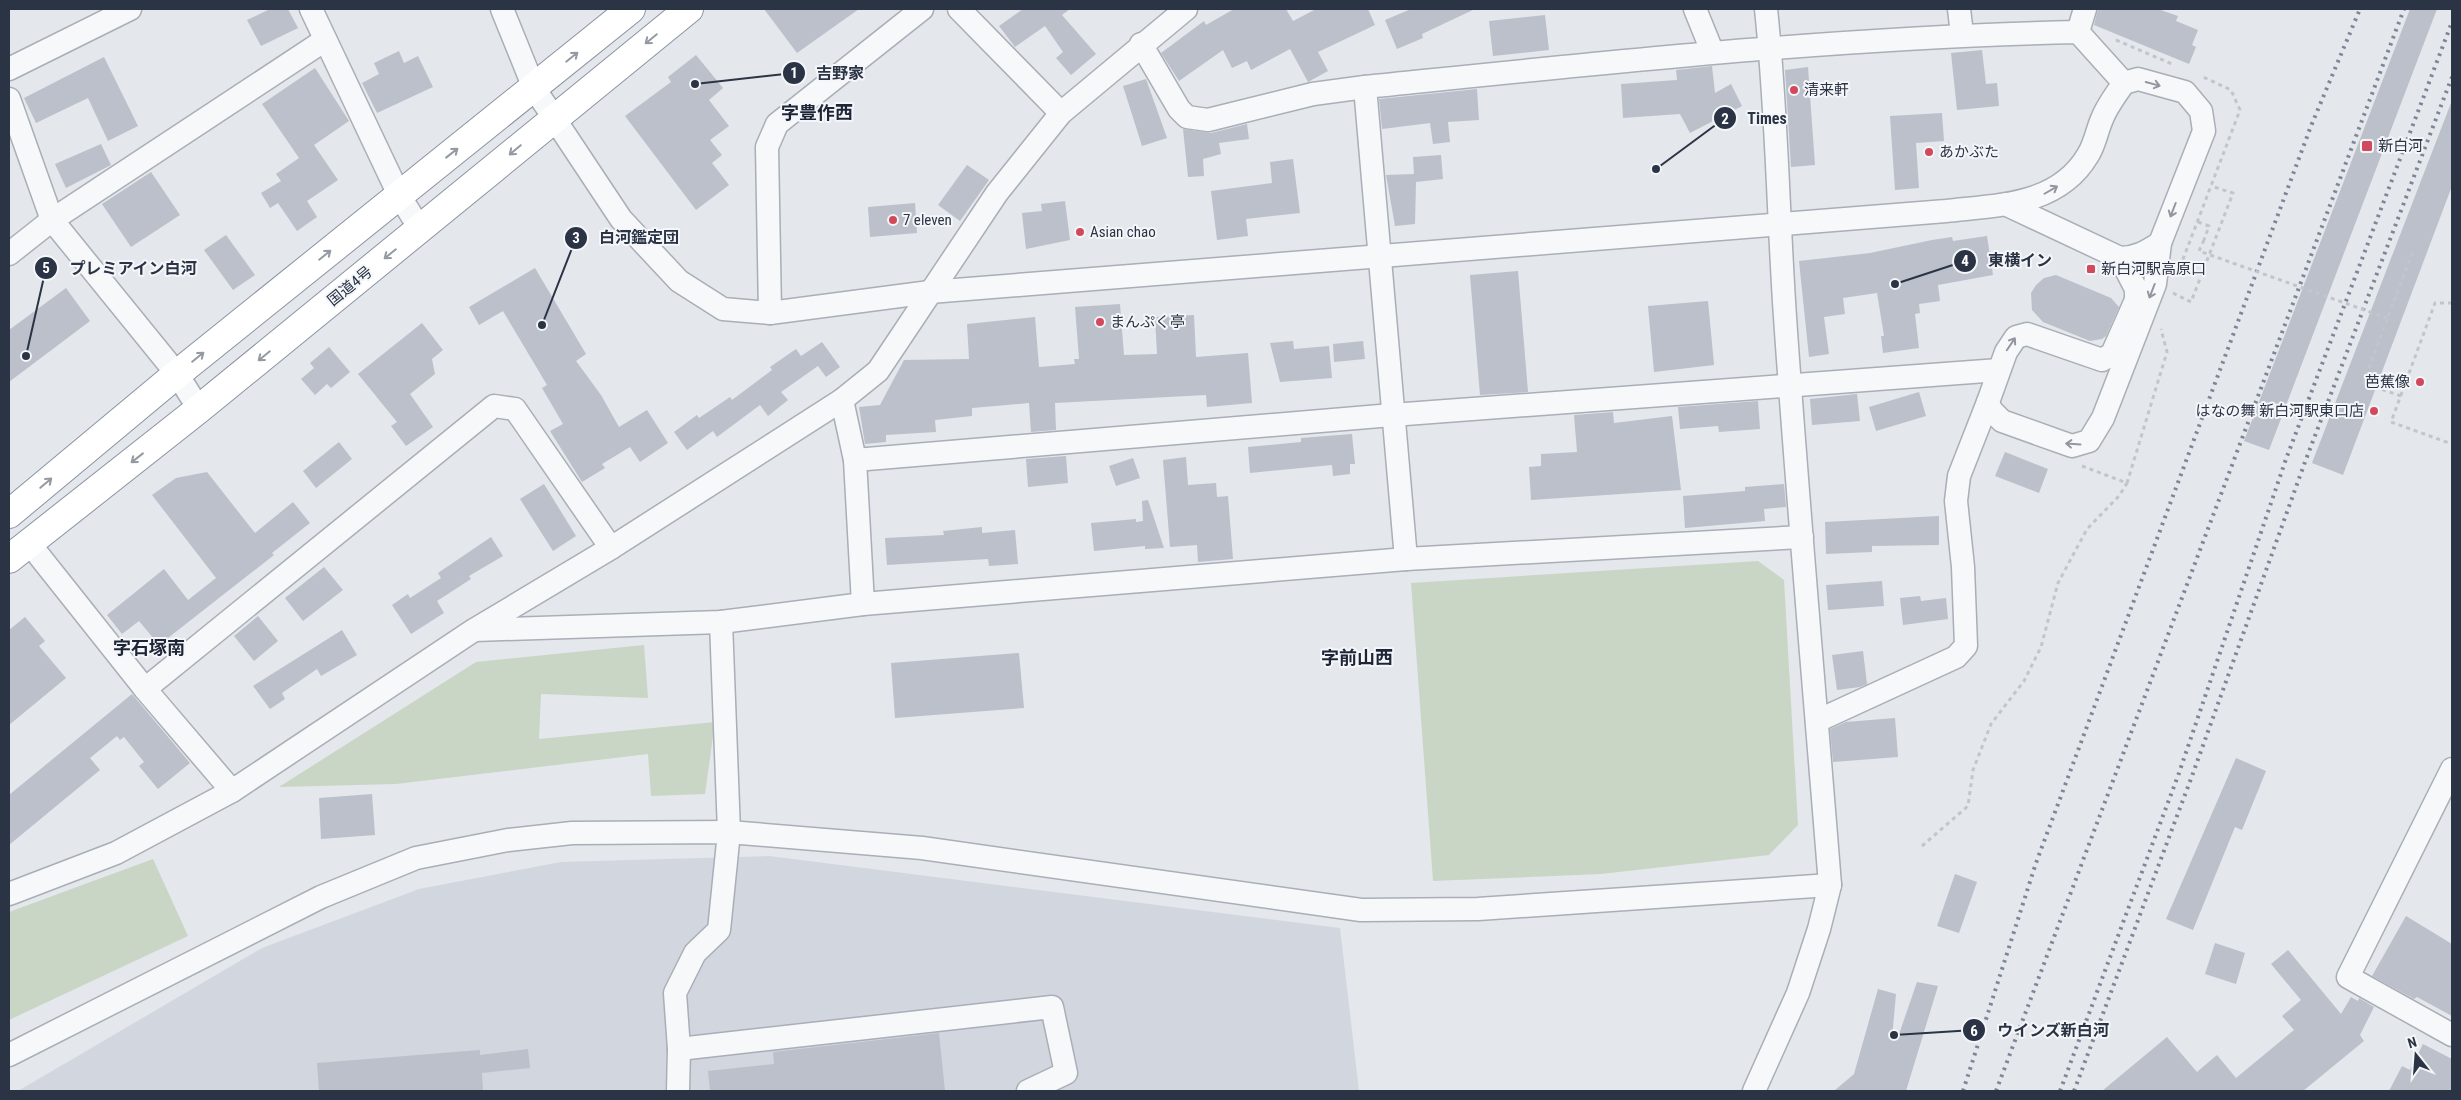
<svg xmlns="http://www.w3.org/2000/svg" width="2461" height="1100" viewBox="0 0 2461 1100" font-family="'Roboto Condensed','Noto Sans JP',sans-serif">
<style>
.built{fill:#d2d6de}
.green{fill:#c9d6c5}
.building{fill:#bbc0ca}
.lines{fill:none;stroke-linecap:round;stroke-linejoin:round}
.minor-casing{stroke:#a9aeb7;stroke-width:25}
.highway-casing{stroke:#8b94a3;stroke-width:30}
.path{stroke:#c2c5cb;stroke-width:3;stroke-dasharray:4 4;stroke-linecap:butt}
.minor{stroke:#f7f8fa;stroke-width:22}
.highway{stroke:#fff;stroke-width:28}
.rail{stroke:#7d8696;stroke-width:4;stroke-dasharray:2.5 5;stroke-linecap:butt}
.path-bridge{stroke:#c2c5cb;stroke-width:3;stroke-dasharray:4 4;stroke-linecap:butt}
.oneway{stroke:#959aa2}
.oneway2{stroke:#9196a0}
.poi-dot{fill:#d1495b;stroke:#f4f6f9;stroke-width:2}
.labels{text-anchor:middle;stroke-width:4;stroke-linejoin:round;paint-order:stroke}
.poi-label{font-size:15px;fill:#2b3445;stroke:#f4f6f9;text-anchor:start}
.street-label{font-size:15px;fill:#2b3445;stroke:#f4f6f9}
.quarter-label{font-size:18px;font-weight:bold;fill:#1d2536;stroke:#f4f6f9}
.leader{fill:none;stroke:#2b3445;stroke-width:2}
.callout-dot{fill:#2b3445;stroke:#f4f6f9;stroke-width:2}
.mark-label{font-size:15px;text-anchor:middle;font-weight:bold;fill:#fff}
.callout-label{font-size:16px;text-anchor:middle;font-weight:bold;fill:#2b3445;stroke:#f4f6f9;stroke-width:4;stroke-linejoin:round;paint-order:stroke}
</style>
<rect width="100%" height="100%" fill="#e4e7ec"/>
<polygon class="built" points="769,856 1340,928 1359,1091 18,1091 262,948 419,889 561,862"/>
<g class="green">
<polygon points="1758,561 1784,580 1798,825 1769,855 1601,874 1433,881 1411,583"/>
<polygon points="644,645 648,698 541,694 539,739 715,722 705,794 651,796 648,754 396,784 279,787 476,662"/>
<polygon points="153,859 188,936 9,1020 9,912"/>
</g>
<g class="building">
<polygon points="270,9 288,9 298,28 261,46 247,20"/>
<polygon points="764,9 859,9 797,53"/>
<polygon points="1023,9 1070,9 1062,15 1096,54 1071,75 1056,58 1063,52 1045,26 1015,47 999,26"/>
<polygon points="1234,9 1286,9 1293,21 1316,9 1368,9 1375,25 1318,52 1328,71 1308,82 1290,49 1251,70 1247,61 1232,68 1223,50 1179,81 1161,53 1204,21 1206,25"/>
<polygon points="1411,9 1475,9 1422,34 1423,38 1397,49 1385,20"/>
<polygon points="2098,9 2158,9 2178,16 2176,21 2198,30 2192,45 2196,47 2189,64 2094,25"/>
<polygon points="2410,9 2437,9 2269,450 2244,441"/>
<polygon points="1545,15 1549,50 1493,56 1489,21"/>
<polygon points="1982,50 1986,84 1997,83 1999,106 1957,110 1951,53"/>
<polygon points="399,51 404,63 418,56 433,87 377,113 362,83 379,74 374,63"/>
<polygon points="696,55 723,88 709,100 729,126 710,140 722,155 712,163 729,185 696,210 625,116 671,82 668,77"/>
<polygon points="104,57 138,126 108,141 88,98 36,123 24,98"/>
<polygon points="1712,66 1715,93 1731,84 1742,106 1690,133 1680,114 1623,118 1621,84 1677,80 1676,70"/>
<polygon points="1808,67 1815,165 1791,167 1785,70"/>
<polygon points="315,68 349,121 314,145 338,180 307,201 317,217 297,231 278,203 270,208 261,193 281,181 276,174 299,158 262,104"/>
<polygon points="1146,79 1167,138 1142,146 1123,86"/>
<polygon points="1477,89 1479,120 1448,122 1450,142 1433,144 1430,123 1382,129 1379,99"/>
<polygon points="2451,103 2452,186 2343,475 2312,463"/>
<polygon points="1942,113 1944,141 1916,143 1919,188 1895,190 1890,116"/>
<polygon points="1247,124 1249,139 1219,143 1221,154 1203,159 1204,176 1188,177 1183,129 1211,133"/>
<polygon points="101,144 111,165 66,188 55,164"/>
<polygon points="1441,155 1443,179 1416,182 1415,224 1395,226 1386,175 1414,174 1413,157"/>
<polygon points="1293,159 1300,213 1246,219 1248,236 1217,240 1211,191 1272,183 1270,162"/>
<polygon points="967,165 989,180 960,221 938,205"/>
<polygon points="151,172 180,215 131,247 102,204"/>
<polygon points="1065,201 1070,240 1026,249 1022,213 1042,211 1041,204"/>
<polygon points="915,203 917,233 870,237 868,207"/>
<polygon points="226,235 255,275 233,290 204,250"/>
<polygon points="1987,236 1993,275 1938,285 1940,301 1919,304 1920,313 1915,314 1919,348 1883,353 1881,336 1884,336 1877,293 1843,298 1845,314 1824,317 1829,354 1809,357 1799,261 1870,253 1932,240 1952,237 1953,241"/>
<polygon points="535,268 586,354 576,361 601,395 619,427 647,410 668,443 640,462 630,447 602,464 605,468 582,482 550,431 563,424 542,388 547,385 503,311 479,325 469,307"/>
<polygon points="1518,271 1528,392 1480,395 1470,275"/>
<polygon points="2056,275 2111,298 2119,307 2106,336 2102,339 2090,341 2043,322 2032,310 2031,293 2036,285 2044,278"/>
<polygon points="66,288 90,321 9,382 9,330"/>
<polygon points="1708,301 1714,365 1654,372 1648,306"/>
<polygon points="1120,304 1124,355 1157,354 1155,317 1194,315 1196,357 1248,353 1252,403 1207,407 1206,395 1055,403 1056,430 1031,432 1029,403 972,408 972,416 935,420 936,432 886,435 886,442 865,444 859,407 880,405 904,360 969,359 967,324 1035,317 1039,367 1075,364 1074,359 1079,359 1075,307"/>
<polygon points="422,323 443,350 432,359 435,374 410,394 433,427 406,446 391,426 397,422 358,374"/>
<polygon points="1293,341 1294,349 1329,346 1332,378 1280,382 1270,343"/>
<polygon points="1363,341 1365,359 1334,362 1333,344"/>
<polygon points="822,342 840,367 826,377 818,366 781,392 788,400 768,416 760,405 717,437 713,431 687,450 674,432 697,415 699,418 730,397 732,400 772,370 770,367 796,349 801,356"/>
<polygon points="329,347 350,372 331,388 327,384 315,395 301,379 314,368 310,363"/>
<polygon points="1919,392 1926,416 1876,431 1869,407"/>
<polygon points="1857,394 1860,421 1812,425 1810,399"/>
<polygon points="1758,401 1760,429 1719,432 1718,426 1680,429 1678,407"/>
<polygon points="1613,412 1614,423 1672,416 1681,490 1531,500 1529,467 1541,466 1541,454 1577,452 1574,415"/>
<polygon points="1352,434 1355,464 1350,464 1350,474 1333,476 1332,465 1250,473 1248,447 1301,442 1301,438"/>
<polygon points="339,442 352,459 316,488 303,471"/>
<polygon points="2005,452 2048,469 2039,493 1995,476"/>
<polygon points="1066,456 1068,483 1028,487 1026,459"/>
<polygon points="1186,457 1188,485 1216,483 1217,497 1228,496 1233,559 1198,562 1197,545 1170,547 1163,460"/>
<polygon points="1133,458 1140,478 1116,486 1109,466"/>
<polygon points="207,472 255,533 293,502 310,523 272,553 274,555 159,645 139,621 122,634 107,615 164,569 188,600 216,578 152,495 176,478"/>
<polygon points="544,484 576,536 553,551 520,499"/>
<polygon points="1784,484 1786,507 1764,509 1765,521 1685,528 1683,496 1745,491 1745,487"/>
<polygon points="1148,500 1164,548 1145,549 1145,546 1094,551 1091,523 1136,519 1136,522 1143,521 1142,501"/>
<polygon points="1939,516 1939,545 1872,546 1872,552 1826,554 1825,522"/>
<polygon points="982,527 982,533 1015,530 1018,564 989,566 988,559 887,565 885,538 944,535 943,531"/>
<polygon points="491,537 503,556 469,576 471,579 437,601 444,613 411,634 392,605 408,594 410,598 441,578 438,573"/>
<polygon points="324,567 343,590 303,621 285,598"/>
<polygon points="1882,581 1884,606 1828,610 1826,585"/>
<polygon points="1920,596 1921,601 1946,598 1948,619 1903,625 1900,598"/>
<polygon points="258,616 278,641 254,661 234,636"/>
<polygon points="25,617 45,641 39,646 66,678 9,725 9,630"/>
<polygon points="342,630 357,655 321,676 317,669 282,693 285,699 270,709 253,686"/>
<polygon points="1863,651 1867,684 1860,687 1837,690 1832,655"/>
<polygon points="1019,653 1024,708 895,718 891,663"/>
<polygon points="132,694 190,763 158,789 139,766 144,762 124,737 120,740 117,736 90,758 100,770 9,845 9,795"/>
<polygon points="1895,718 1898,757 1833,762 1830,729 1846,722"/>
<polygon points="2236,758 2266,771 2242,830 2235,827 2193,930 2166,919"/>
<polygon points="372,794 375,835 321,839 319,798"/>
<polygon points="1955,874 1977,882 1959,933 1937,926"/>
<polygon points="2406,916 2452,944 2452,1016 2417,997 2414,999 2372,976"/>
<polygon points="2215,943 2245,953 2236,984 2205,974"/>
<polygon points="2288,950 2341,1014 2351,997 2358,1001 2359,998 2374,1007 2360,1035 2364,1041 2303,1091 2102,1091 2167,1037 2197,1072 2217,1055 2236,1078 2294,1030 2282,1016 2301,1000 2271,964"/>
<polygon points="1917,982 1938,986 1906,1091 1834,1091 1854,1074 1878,989 1896,994 1892,1038 1897,1040"/>
<polygon points="939,1033 945,1091 710,1091 708,1071 774,1064 773,1052"/>
<polygon points="2423,1044 2452,1059 2452,1091 2389,1091 2402,1066 2410,1070"/>
<polygon points="528,1049 530,1068 482,1073 483,1091 319,1091 317,1063 480,1050 480,1055"/>
</g>
<g class="lines">
<g class="minor-casing">
<g id="minor">
<polyline points="311,9 399,195 420,229"/>
<path d="M 502,9 L 534,88 L 621,219 L 679,281 L 723,309 L 770,313 L 930,292 L 1946,211 C 1998,205 2058,206 2088,155 C 2095,144 2097,130 2102,119 C 2107,106 2116,94 2124,83 L 2138,79 L 2185,92 L 2201,111 L 2204,131 L 2160,243 C 2146,252 2136,258 2120,258 L 2005,204"/>
<polyline points="959,9 1061,113"/>
<polyline points="1695,9 1712,51"/>
<polyline points="1959,9 1962,34"/>
<polyline points="2078,32 2085,9"/>
<path d="M 1141,44 L 1179,109 L 1187,117 L 1208,120 L 1313,94 L 1365,87 C 1602,63 1839,37 2078,32 L 2124,83"/>
<polyline points="9,69 130,9"/>
<polyline points="1365,87 1406,559"/>
<polyline points="9,99 52,220 177,374 199,409"/>
<polyline points="9,254 52,220 325,40"/>
<polyline points="2120,258 2136,289 2136,300 2112,354 2102,360 2027,334 2016,337 2006,352 1988,402 1991,410 2002,421 2072,446 2089,441 2103,418 2155,284 2160,243"/>
<polyline points="770,313 767,147 777,124 922,9"/>
<polyline points="842,400 855,460 863,604"/>
<polyline points="855,460 1392,415 1999,370"/>
<polyline points="29,543 145,689 232,791"/>
<polyline points="475,630 721,622 863,604 1406,559 1802,537"/>
<polyline points="145,689 494,406 515,409 611,548"/>
<polyline points="1817,721 1956,657 1966,646 1963,567 1956,501 1959,476 1988,402"/>
<polyline points="2452,769 2348,977 2452,1035"/>
<polyline points="9,894 116,853 232,791 474,630 611,548 842,400 878,371 997,193 1061,113 1186,9"/>
<polyline points="679,1049 1052,1007 1066,1073 1028,1091"/>
<polyline points="9,1055 321,897 416,858 508,840 572,833 729,832 922,848 1361,910 1478,909 1830,885"/>
<polyline points="678,1091 679,1049 675,993 695,953 719,930 729,832 721,622"/>
<path d="M 1754,1091 L 1798,993 L 1819,929 L 1830,885 C 1815,696 1798,507 1785,317 C 1778,215 1777,111 1766,9"/>
</g>
</g>
<g class="highway-casing">
<g id="highway">
<polyline points="9,514 177,374 631,9"/>
<polyline points="9,559 199,409 689,9"/>
</g>
</g>
<g class="path">
<polyline points="2116,40 2172,64"/>
<polyline points="2198,222 2209,226 2204,240"/>
<polyline points="2180,267 2240,110 2231,90 2201,76"/>
<polyline points="2173,293 2191,302 2233,193 2211,186"/>
<polyline points="2452,303 2435,303 2391,422 2452,444"/>
<polyline points="2401,396 2363,383 2413,251"/>
<polyline points="2082,466 2127,483 2167,352 2161,329"/>
<polyline points="1922,846 1968,806 1973,770 1991,724 2024,681 2041,647 2058,583 2087,529 2119,496 2127,483"/>
</g>
<use href="#minor" class="minor"/>
<use href="#highway" class="highway"/>
<g class="rail">
<polyline points="1963,1091 2036,863 2311,126 2360,9"/>
<polyline points="1996,1091 2404,9"/>
<polyline points="2060,1091 2179,773 2286,459 2452,22"/>
<polyline points="2074,1091 2192,776 2305,462 2452,77"/>
</g>
<polyline class="path-bridge" points="2204,240 2199,251 2387,318"/>
</g>
<defs><path id="oneway-shaft" d="M-6 0H5M1.5-3L5.5 0L1.5 3" fill="none" stroke-width="1.6" stroke-linecap="round" stroke-linejoin="round" transform="scale(1.25)"/></defs>
<g class="oneway">
<use href="#oneway-shaft" transform="translate(651 39) rotate(141)"/>
<use href="#oneway-shaft" transform="translate(572 57) rotate(-39)"/>
<use href="#oneway-shaft" transform="translate(515 150) rotate(140)"/>
<use href="#oneway-shaft" transform="translate(452 153) rotate(-38)"/>
<use href="#oneway-shaft" transform="translate(390 254) rotate(141)"/>
<use href="#oneway-shaft" transform="translate(325 255) rotate(-39)"/>
<use href="#oneway-shaft" transform="translate(264 356) rotate(141)"/>
<use href="#oneway-shaft" transform="translate(198 357) rotate(-39)"/>
<use href="#oneway-shaft" transform="translate(137 458) rotate(142)"/>
<use href="#oneway-shaft" transform="translate(46 483) rotate(-40)"/>
</g>
<g class="oneway2">
<use href="#oneway-shaft" transform="translate(2153 84) rotate(15)"/>
<use href="#oneway-shaft" transform="translate(2051 190) rotate(-30)"/>
<use href="#oneway-shaft" transform="translate(2173 210) rotate(111)"/>
<use href="#oneway-shaft" transform="translate(2152 291) rotate(111)"/>
<use href="#oneway-shaft" transform="translate(2011 344) rotate(-56)"/>
<use href="#oneway-shaft" transform="translate(2073 444) rotate(-176)"/>
</g>
<g class="poi-dot">
<circle cx="1794" cy="90" r="5"/>
<rect x="2361" y="140" width="12" height="12" rx="2.5"/>
<circle cx="1929" cy="152" r="5"/>
<circle cx="893" cy="220" r="5"/>
<circle cx="1080" cy="232" r="5"/>
<rect x="2086" y="264" width="10" height="10" rx="2.5"/>
<circle cx="1100" cy="322" r="5"/>
<circle cx="2420" cy="382" r="5"/>
<circle cx="2374" cy="411" r="5"/>
</g>
<g class="labels">
<g class="poi-label">
<text x="1804" y="95">清来軒</text>
<text x="2378" y="151">新白河</text>
<text x="1939" y="157">あかぶた</text>
<text x="903" y="225">7 eleven</text>
<text x="1090" y="237">Asian chao</text>
<text x="2101" y="274">新白河駅高原口</text>
<text x="1110" y="327">まんぷく亭</text>
<text x="2410" y="387" text-anchor="end">芭蕉像</text>
<text x="2364" y="416" text-anchor="end">はなの舞 新白河駅東口店</text>
</g>
<g class="street-label">
<text transform="translate(350 286) rotate(-39)" y="5">国道4号</text>
</g>
<g class="quarter-label">
<text x="817" y="119">字豊作西</text>
<text x="149" y="654">字石塚南</text>
<text x="1357" y="664">字前山西</text>
</g>
</g>
<path class="leader" d="M695 84L794 73M1656 169L1725 118M542 325L576 238M1895 284L1965 261M26 356L46 268M1894 1035L1974 1030"/>
<g class="callout-dot">
<circle cx="695" cy="84" r="5"/>
<circle cx="1656" cy="169" r="5"/>
<circle cx="542" cy="325" r="5"/>
<circle cx="1895" cy="284" r="5"/>
<circle cx="26" cy="356" r="5"/>
<circle cx="1894" cy="1035" r="5"/>
<circle cx="794" cy="73" r="12"/>
<circle cx="1725" cy="118" r="12"/>
<circle cx="576" cy="238" r="12"/>
<circle cx="1965" cy="261" r="12"/>
<circle cx="46" cy="268" r="12"/>
<circle cx="1974" cy="1030" r="12"/>
</g>
<g class="mark-label">
<text x="794" y="78">1</text>
<text x="1725" y="124">2</text>
<text x="576" y="243">3</text>
<text x="1965" y="266">4</text>
<text x="46" y="273">5</text>
<text x="1974" y="1036">6</text>
</g>
<g class="callout-label">
<text x="840" y="79">吉野家</text>
<text x="1767" y="124">Times</text>
<text x="639" y="243">白河鑑定団</text>
<text x="2020" y="266">東横イン</text>
<text x="133" y="274">プレミアイン白河</text>
<text x="2053" y="1036">ウインズ新白河</text>
</g>
<rect width="2461" height="1100" fill="none" stroke="#2b3445" stroke-width="20"/>
<g transform="translate(2416 1055) rotate(343)" stroke="#f4f6f9" stroke-width="4" paint-order="stroke">
<path d="M0-4L9 19L0 12L-9 19Z" fill="#2b3445"/>
<text y="-8" font-size="14" font-weight="bold" text-anchor="middle" fill="#2b3445">N</text>
</g>
</svg>
